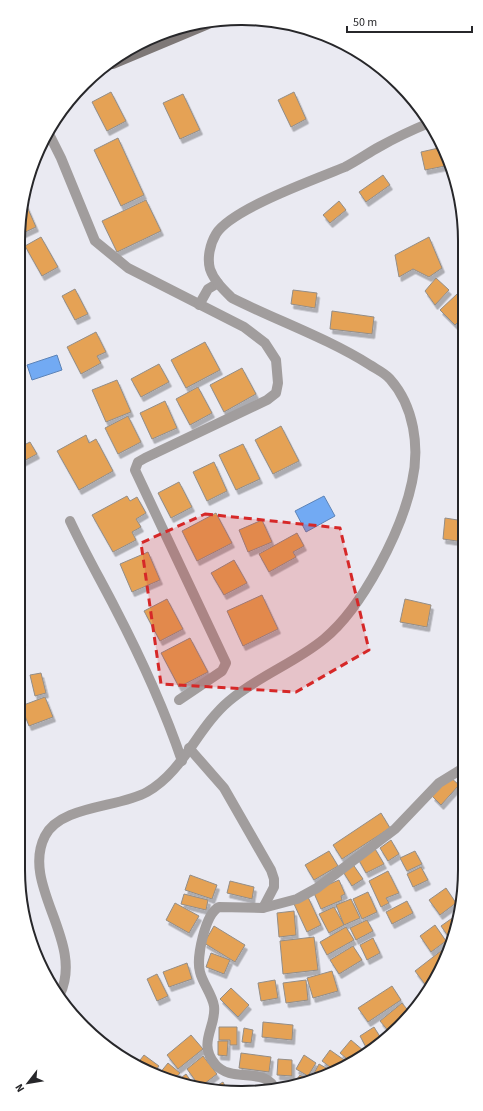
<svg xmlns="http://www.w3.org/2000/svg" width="483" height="1111" viewBox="0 0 483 1111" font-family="'Source Sans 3',sans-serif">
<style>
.water{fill:#72aaf3;stroke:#5c83b7}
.building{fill:#e5a255;stroke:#938d87;filter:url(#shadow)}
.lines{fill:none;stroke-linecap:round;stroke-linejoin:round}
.street{stroke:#a19d9d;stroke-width:10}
.secondary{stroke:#7e7877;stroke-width:10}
.marked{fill:#d62828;fill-opacity:0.2;stroke:#d62828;stroke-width:3;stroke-dasharray:8 5;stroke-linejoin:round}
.rim{fill:none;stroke:#27272a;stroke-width:2}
</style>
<defs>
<filter id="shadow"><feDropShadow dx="2.5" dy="4.5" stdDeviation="0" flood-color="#0004"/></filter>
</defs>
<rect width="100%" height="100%" fill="#eaeaf2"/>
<g class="water">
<polygon points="57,355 62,370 32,380 27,365"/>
<polygon points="324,496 335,516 306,532 295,511"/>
</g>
<g class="building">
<polygon points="111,92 126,121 107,131 92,102"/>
<polygon points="294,92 306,119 291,127 278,100"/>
<polygon points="183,94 200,130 180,139 163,103"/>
<polygon points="118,138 144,195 121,206 94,150"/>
<polygon points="443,147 450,165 425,170 421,152"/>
<polygon points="383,175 390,185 366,202 359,192"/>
<polygon points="146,200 161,231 117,252 102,221"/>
<polygon points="339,201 346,210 330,223 323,215"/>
<polygon points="25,202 36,227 19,235"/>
<polygon points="41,237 58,267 42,276 25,246"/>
<polygon points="429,237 442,268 429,277 413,269 399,277 395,255"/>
<polygon points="436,278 449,290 435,305 425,291"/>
<polygon points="75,289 88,314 75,320 62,296"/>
<polygon points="293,290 317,293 315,308 291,304"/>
<polygon points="457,294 463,301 463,317 455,325 440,310"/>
<polygon points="332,311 374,317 372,334 330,329"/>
<polygon points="96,332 106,352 97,356 101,363 81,374 67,347"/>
<polygon points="205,342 220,370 186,388 171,360"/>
<polygon points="159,364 169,382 141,397 131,379"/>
<polygon points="242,368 256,394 224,412 210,385"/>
<polygon points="117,380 131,412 106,422 92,390"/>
<polygon points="198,387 212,413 190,425 176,399"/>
<polygon points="165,401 177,428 152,439 140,413"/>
<polygon points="128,416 141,442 118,454 105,428"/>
<polygon points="281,426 299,461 273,474 255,440"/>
<polygon points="86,435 89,443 96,439 113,471 79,490 57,451"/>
<polygon points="30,442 37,454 22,462 18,453 18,448"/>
<polygon points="243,444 260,479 236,490 219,455"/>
<polygon points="214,462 227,491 207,501 193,472"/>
<polygon points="179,482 192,507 171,518 158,493"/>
<polygon points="127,496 130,501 137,497 146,513 136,519 141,527 132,532 136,540 113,552 92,515"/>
<polygon points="216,513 232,543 197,561 182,531"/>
<polygon points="445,518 464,521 464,542 443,539"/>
<polygon points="262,520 272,542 248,552 239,530"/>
<polygon points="297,533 304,546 293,552 296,557 269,572 259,554"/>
<polygon points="148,552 160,580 132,592 120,564"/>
<polygon points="234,560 247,583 224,595 211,573"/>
<polygon points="262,595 278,629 243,646 227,611"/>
<polygon points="167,599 183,629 160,641 144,611"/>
<polygon points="405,599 431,605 427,627 400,622"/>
<polygon points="18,631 23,641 18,643"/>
<polygon points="190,638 208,672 179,687 161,653"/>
<polygon points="41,673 46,693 35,696 30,675"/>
<polygon points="45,697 53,717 29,726 21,706"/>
<polygon points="450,777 459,785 441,805 432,796"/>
<polygon points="381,813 390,828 342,859 333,845"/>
<polygon points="391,840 399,854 388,861 380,848"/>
<polygon points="374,847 384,864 366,873 357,857"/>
<polygon points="329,851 338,866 314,880 305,865"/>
<polygon points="415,851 422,864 407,871 400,858"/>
<polygon points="352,863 363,879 352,886 342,870"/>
<polygon points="421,867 428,880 413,887 407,874"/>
<polygon points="388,871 399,893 386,898 389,903 381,907 369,881"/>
<polygon points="190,875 217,885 212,899 185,890"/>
<polygon points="339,880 345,894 341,896 342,900 321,909 313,891"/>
<polygon points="230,881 254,887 252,899 227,893"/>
<polygon points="446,888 456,903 440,915 429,900"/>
<polygon points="368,892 377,912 362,919 353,899"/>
<polygon points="184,894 208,900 206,910 181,904"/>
<polygon points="308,897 321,925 307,932 294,904"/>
<polygon points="351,899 360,918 344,925 336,905"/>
<polygon points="407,901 413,913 392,924 386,912"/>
<polygon points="175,903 199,916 189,933 166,920"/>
<polygon points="334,907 344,925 329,933 319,914"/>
<polygon points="294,911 296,935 279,937 277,913"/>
<polygon points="458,914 453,941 452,942 441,926"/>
<polygon points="367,920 373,931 356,940 350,928"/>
<polygon points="435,925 446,941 431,952 420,936"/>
<polygon points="214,926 245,945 235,962 204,943"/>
<polygon points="346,927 354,940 327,955 320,942"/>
<polygon points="314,937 318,970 283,974 280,941"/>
<polygon points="373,938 380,953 367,960 360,945"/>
<polygon points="353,946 362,960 339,974 330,960"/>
<polygon points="446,947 448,950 427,987 415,971"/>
<polygon points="211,953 230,960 224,974 206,967"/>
<polygon points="187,963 192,979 169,987 163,972"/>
<polygon points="332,971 338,991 313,998 307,978"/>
<polygon points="157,974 168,996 157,1001 147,979"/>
<polygon points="275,980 278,998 261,1001 258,983"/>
<polygon points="306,980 308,1000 286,1003 283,983"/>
<polygon points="392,986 401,1000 368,1022 358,1008"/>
<polygon points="231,988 249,1005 238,1017 220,999"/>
<polygon points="402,1003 411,1014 390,1033 380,1021"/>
<polygon points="263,1022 293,1025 292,1040 262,1037"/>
<polygon points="219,1027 237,1027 237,1045 230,1045 230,1040 219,1040"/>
<polygon points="374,1027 382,1040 368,1051 360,1036"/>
<polygon points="244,1028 253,1030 251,1043 242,1042"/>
<polygon points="191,1035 203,1049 178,1069 167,1055"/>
<polygon points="351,1040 364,1051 352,1063 340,1053"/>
<polygon points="218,1041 228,1041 227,1056 218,1055"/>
<polygon points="330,1050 350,1064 349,1065 334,1070 322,1061"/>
<polygon points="241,1053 271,1057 269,1072 239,1068"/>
<polygon points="144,1055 159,1066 154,1072 126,1060 128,1058 137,1064"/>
<polygon points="304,1055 316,1063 308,1076 296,1069"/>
<polygon points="203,1056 217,1074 200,1087 187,1069"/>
<polygon points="278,1059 292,1060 292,1076 277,1075"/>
<polygon points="168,1063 180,1073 174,1080 159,1074"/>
<polygon points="319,1064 328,1069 326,1072 312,1077"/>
<polygon points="186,1074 193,1084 190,1086 177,1081"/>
<polygon points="300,1075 306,1079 294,1083"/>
<polygon points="223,1082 227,1090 211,1089"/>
</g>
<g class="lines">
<g class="street">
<polyline points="50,136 61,158 95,241 128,268 244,327 265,343 276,360 278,383 276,393 267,400 145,458 138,462 135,470 226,663 222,671 179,700"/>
<polyline points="199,305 208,289 218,283"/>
<path d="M 70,521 C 84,551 100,579 115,608 C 141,658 164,708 182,761"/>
<path d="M 189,748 L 224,788 L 271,870 L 274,879 L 274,887 L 263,908 L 219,907 C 205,914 196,958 200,972 C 203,984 212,994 214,1006 C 217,1026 197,1043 215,1064 C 231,1084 268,1066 275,1090"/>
<polyline points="263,908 297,899 317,888 395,829 439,783 465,767"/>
<path d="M 60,994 C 85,942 20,885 45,836 C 61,805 119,808 147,792 C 184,771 197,728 229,701 C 258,676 295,663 324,639 C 363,607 402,530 412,482 C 420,447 414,406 390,379 C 385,373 376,369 370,365 C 327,338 278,321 232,298 C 224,290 214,281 210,269 C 207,258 210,244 216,234 C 231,209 316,179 345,167 C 357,161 368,153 379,147 C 395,138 412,130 429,123"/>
</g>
<polyline class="secondary" points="113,64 211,23"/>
</g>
<path class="marked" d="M 205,514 L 340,528 L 369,650 L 296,692 L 161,684 L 141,543 Z"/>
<path d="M0 0H483V1111H0ZM241 25H242A216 216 0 0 1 458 241V870A216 216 0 0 1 242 1086H241A216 216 0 0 1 25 870V241A216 216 0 0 1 241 25Z" fill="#fff" fill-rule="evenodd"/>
<path class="rim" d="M241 25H242A216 216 0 0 1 458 241V870A216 216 0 0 1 242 1086H241A216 216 0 0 1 25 870V241A216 216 0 0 1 241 25Z"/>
<g transform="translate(28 1083) rotate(239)" stroke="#ffffff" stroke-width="3" paint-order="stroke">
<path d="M0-3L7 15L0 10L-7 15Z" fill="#27272a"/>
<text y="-6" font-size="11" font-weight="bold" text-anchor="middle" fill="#27272a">N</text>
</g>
<path d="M347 26v6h125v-6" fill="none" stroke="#27272a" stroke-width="2"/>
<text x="353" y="26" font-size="12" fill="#27272a" stroke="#ffffff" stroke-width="3" paint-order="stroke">50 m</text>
</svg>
